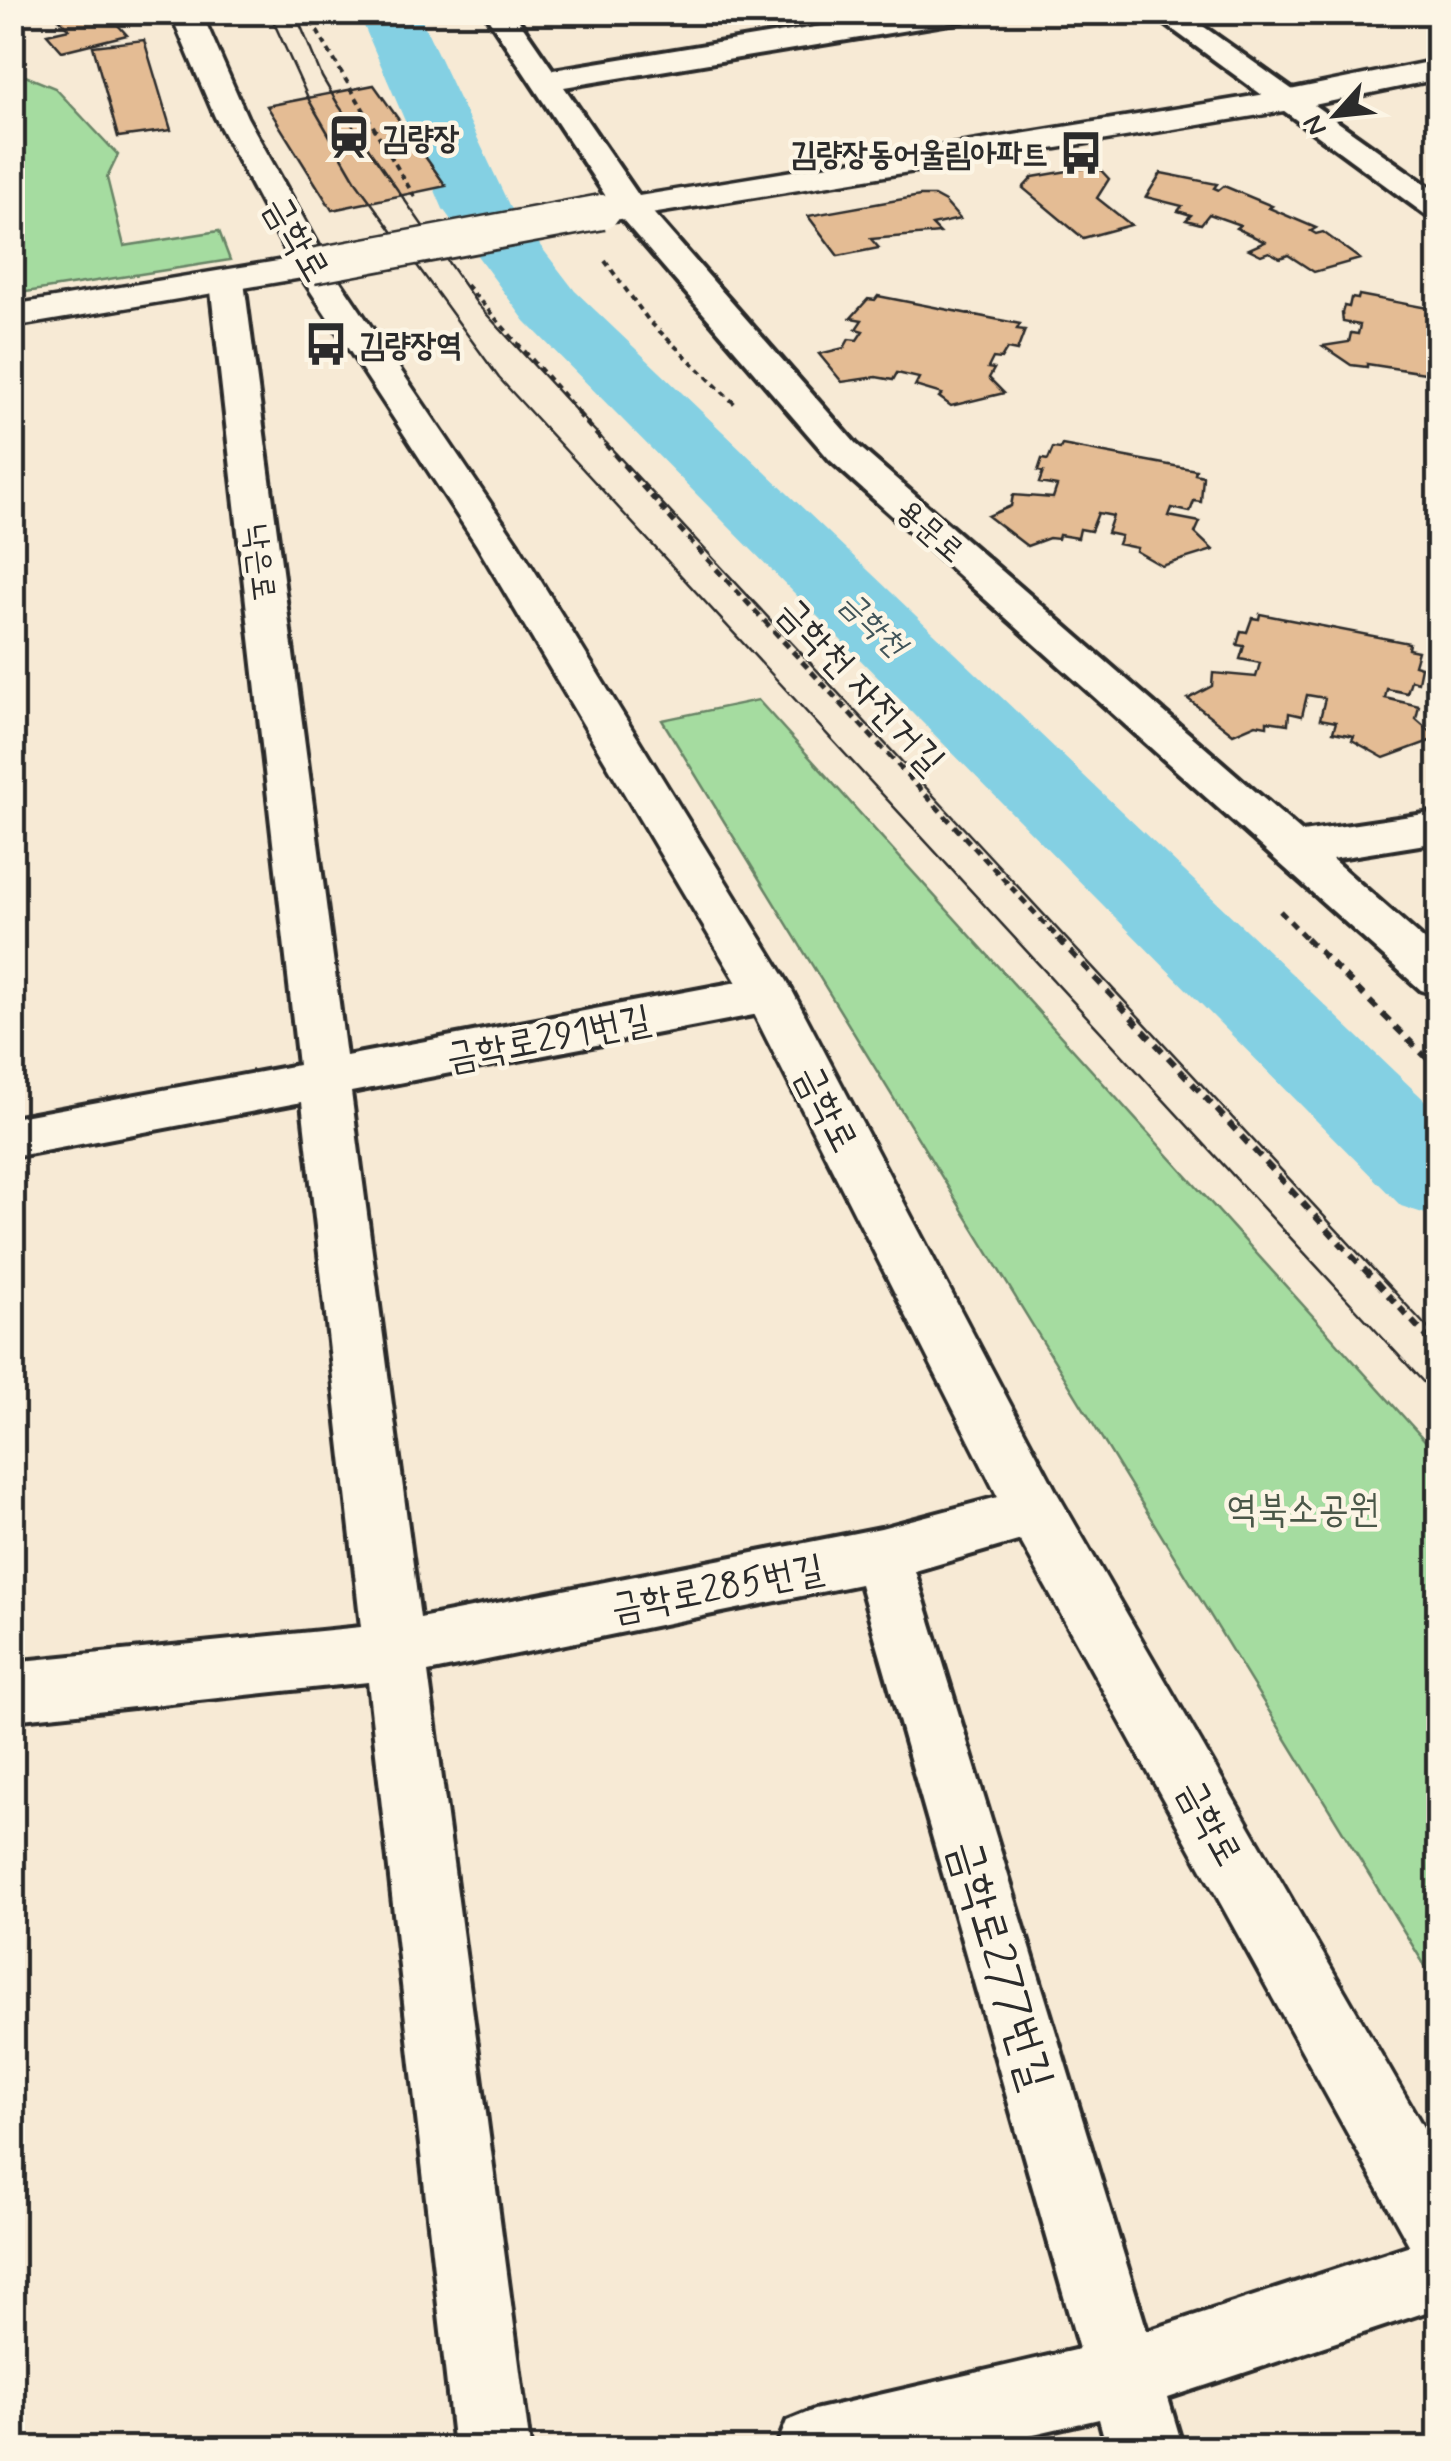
<svg xmlns="http://www.w3.org/2000/svg" width="1451" height="2461" viewBox="0 0 1451 2461" font-family="Mynerve,'Poor Story',sans-serif">
<style>
.green{fill:#a5dca0;stroke:#688466;stroke-width:2.5}
.lines{fill:none;stroke-linecap:round;stroke-linejoin:round}
.river{fill:#84d0e3;fill-rule:evenodd}
.building{fill:#e4bc94;stroke:#2b2b2b;stroke-width:2.5}
.minor-casing{stroke:#2b2b2b;stroke-width:8}
.secondary-casing{stroke:#2b2b2b;stroke-width:7}
.path-far2{stroke:#2b2b2b;stroke-width:4;stroke-dasharray:6 5;stroke-linecap:butt}
.path-far1{stroke:#2b2b2b;stroke-width:5;stroke-dasharray:8 6;stroke-linecap:butt}
.path{stroke:#2b2b2b;stroke-width:6;stroke-dasharray:10 8;stroke-linecap:butt}
.minor{fill:#fcf5e5;fill-rule:evenodd}
.secondary{fill:#fcf5e5;fill-rule:evenodd}
.tram{stroke:#2b2b2b;stroke-width:2.5}
.secondary-bridge-casing{stroke:#2b2b2b;stroke-width:39;stroke-linecap:butt}
.secondary-bridge{stroke:#fcf5e5;stroke-width:34}
.labels{text-anchor:middle;stroke-width:9;stroke-linejoin:round;paint-order:stroke}
.far-poi-label{font-size:32px;font-weight:bold;fill:#2b2b2b;stroke:#fcf5e5;text-anchor:start}
.far-street-label{font-size:32px;fill:#2b2b2b;stroke:#fcf5e5}
.far-water-label{font-size:32px;font-style:italic;fill:#415459;stroke:#fcf5e5}
.street-label{font-size:38px;fill:#2b2b2b;stroke:#fcf5e5}
.park-label{font-size:38px;fill:#4a5748;stroke:#fcf5e5}
.near-street-label{font-size:45px;fill:#2b2b2b;stroke:#fcf5e5}
</style>
<rect width="100%" height="100%" fill="#f7ead5"/>
<filter id="ink" filterUnits="userSpaceOnUse"><feTurbulence type="fractalNoise" baseFrequency=".01" numOctaves="2"/><feDisplacementMap in="SourceGraphic" scale="20" xChannelSelector="R" yChannelSelector="G"/><feConvolveMatrix kernelMatrix="1 2 1 2 8 2 1 2 1" color-interpolation-filters="sRGB"/></filter>
<g filter="url(#ink)">
<g class="green">
<polygon points="13,71 55,88 118,155 107,178 124,246 219,231 230,260 13,294"/>
<polygon points="758,700 1438,1455 1438,1987 662,720"/>
</g>
<g class="lines">
<polygon class="river" points="358,12 418,12 509,205 575,291 1438,1113 1438,1218 1401,1206 525,321 443,209"/>
</g>
<g class="building">
<polygon points="84,12 106,12 127,35 62,51 47,34 69,29 59,19"/>
<polygon points="144,40 171,130 118,137 93,46"/>
<polygon points="374,85 446,186 332,210 267,106"/>
<polygon points="1097,166 1109,179 1097,198 1131,225 1083,238 1023,188 1033,177"/>
<polygon points="1161,173 1217,184 1214,188 1219,190 1224,186 1272,206 1269,208 1316,228 1311,231 1316,234 1323,232 1360,259 1314,272 1288,255 1280,258 1269,252 1261,255 1249,249 1265,242 1236,228 1240,225 1209,214 1201,224 1186,220 1191,215 1178,211 1182,206 1146,197"/>
<polygon points="920,196 934,196 945,202 960,219 932,225 940,233 871,239 879,248 838,256 808,216"/>
<polygon points="1359,295 1438,310 1438,375 1367,364 1367,367 1351,365 1323,346 1349,342 1351,333 1358,334 1360,325 1343,322 1342,313 1344,306 1349,307 1351,298 1358,299"/>
<polygon points="878,296 1020,324 1017,329 1025,330 1017,351 1007,349 1001,359 993,358 988,368 994,369 989,378 1004,393 951,406 939,397 942,394 915,386 919,378 897,373 893,380 876,377 842,382 819,354 844,348 849,339 857,340 863,331 856,329 862,320 851,318 868,299 875,300"/>
<polygon points="1062,445 1196,470 1195,474 1203,476 1201,502 1194,501 1190,512 1172,508 1169,516 1200,522 1195,533 1213,550 1162,566 1136,551 1137,548 1118,544 1121,536 1107,533 1113,516 1098,513 1091,531 1080,529 1078,538 1059,535 1058,539 1049,538 1027,546 988,516 1011,506 1013,495 1053,498 1057,486 1039,483 1043,472 1038,471 1042,459 1048,460 1053,448 1060,449"/>
<polygon points="1260,614 1409,643 1408,649 1418,651 1414,665 1421,667 1418,682 1411,680 1407,693 1387,689 1385,698 1419,706 1416,719 1438,738 1384,758 1352,740 1354,736 1333,732 1336,722 1320,719 1325,698 1307,695 1302,716 1289,713 1288,724 1267,721 1267,726 1256,724 1233,734 1188,699 1212,686 1213,673 1256,677 1260,663 1240,659 1244,646 1237,645 1241,631 1247,632 1252,618 1259,619"/>
</g>
<g class="lines">
<g class="minor-casing">
<g id="minor">
<polygon points="484,12 513,12 553,70 906,12 976,12 962,21 564,87 641,199 856,444 1302,832 1438,812 1438,842 1332,859 1438,952 1438,995 1421,990 830,460 617,213"/>
<polygon points="1149,12 1183,12 1438,193 1438,218 1426,215"/>
<polygon points="227,272 239,275 244,282 346,1056 769,976 786,982 793,994 786,1006 769,1012 351,1092 420,1618 881,1528 1036,1487 1056,1494 1065,1512 1056,1530 915,1571 1147,2331 1438,2236 1438,2308 1168,2398 1183,2448 1107,2448 1099,2419 972,2448 776,2448 787,2421 814,2410 1079,2349 860,1584 428,1672 530,2448 454,2448 368,1682 12,1720 12,1662 361,1627 302,1102 12,1157 12,1118 298,1065 210,282 215,275"/>
</g>
</g>
<g class="secondary-casing">
<g id="secondary">
<polygon points="170,12 201,12 247,117 330,266 518,544 787,981 1057,1493 1438,2153 1438,2261 1412,2250 1015,1531 746,998 476,544 302,278 12,327 12,305 290,259 215,117"/>
<polygon points="1438,60 1438,79 1290,110 602,222 590,219 585,212 590,205 602,202 1290,90"/>
</g>
</g>
<g class="path-far2">
<polyline points="306,12 417,201"/>
<polyline points="605,261 649,321 737,406"/>
<polyline points="466,285 580,414"/>
</g>
<g class="path-far1">
<polyline points="577,412 696,547 1060,940"/>
<polyline points="1280,911 1308,940"/>
</g>
<g class="path">
<polyline points="1058,938 1438,1349"/>
<polyline points="1306,938 1438,1069"/>
</g>
<use href="#minor" class="minor"/>
<use href="#secondary" class="secondary"/>
<g class="tram">
<polyline points="269,12 310,102 357,183 499,378 1438,1398"/>
<polyline points="295,12 322,77 339,106 478,305 1438,1339"/>
</g>
<g class="secondary-bridge-casing">
<polyline id="secondary-bridge" points="312,266 602,212"/>
</g>
<use href="#secondary-bridge" class="secondary-bridge"/>
</g>
</g>
<defs>
<g id="station-bare" transform="scale(3.45)"><path d="M-3-6H3Q5-6 5-4V2Q5 4 3 4L4.5 6H3L1.5 4h-3L-3 6H-4.5L-3 4Q-5 4-5 2V-4Q-5-6-3-6ZM-3.5-4v3h7v-3ZM-3.5 1v1.5H-2V1ZM2 1v1.5H3.5V1Z" fill="#2b2b2b" stroke="#fcf5e5" stroke-width="2.5" paint-order="stroke"/></g>
<g id="bus-bare" transform="scale(3.45)"><path d="M-5-6H5V4H4V6H2V4H-2V6H-4V4H-5ZM-3.5-4V0h7V-4ZM-3.5 1.2v1.5H-2V1.2ZM2 1.2v1.5H3.5V1.2Z" fill="#2b2b2b" stroke="#fcf5e5" stroke-width="2.5" paint-order="stroke"/></g>
</defs>
<g fill-rule="evenodd">
<use href="#station-bare" x="349" y="137"/>
<use href="#bus-bare" x="1081" y="153"/>
<use href="#bus-bare" x="326" y="344"/>
</g>
<g class="labels">
<g class="far-poi-label">
<text x="382" y="148">김량장</text>
<text x="1048" y="164" text-anchor="end">김량장동어울림아파트</text>
<text x="359" y="355">김량장역</text>
</g>
<g class="far-street-label">
<text transform="translate(931 530) rotate(41)" y="11">용문로</text>
<text transform="translate(261 562) rotate(83)" y="11">낙은로</text>
</g>
<g class="far-water-label">
<text transform="translate(874 623) rotate(44)" y="11">금학천</text>
</g>
<g class="street-label">
<text transform="translate(298 238) rotate(60)" y="13">금학로</text>
<text transform="translate(862 685) rotate(47)" y="13">금학천 자전거길</text>
<text transform="translate(548 1037) rotate(-11)" y="13">금학로291번길</text>
<text transform="translate(828 1108) rotate(63)" y="13">금학로</text>
<text transform="translate(717 1587) rotate(-11)" y="13">금학로285번길</text>
<text transform="translate(1211 1822) rotate(61)" y="13">금학로</text>
</g>
<g class="park-label">
<text x="1303" y="1521">역북소공원</text>
</g>
<g class="near-street-label">
<text transform="translate(1003 1964) rotate(73)" y="16">금학로277번길</text>
</g>
</g>
<rect width="1451" height="2461" fill="none" stroke="#fcf5e5" stroke-width="50"/>
<rect x="25" y="25" width="1401" height="2411" fill="none" stroke="#2b2b2b" stroke-width="4" filter="url(#ink)"/>
<g transform="translate(1336 115) rotate(243)" stroke="#fcf5e5" stroke-width="8" paint-order="stroke">
<path d="M0-8L18 38L0 25L-18 38Z" fill="#2b2b2b"/>
<text y="-15" font-size="28" font-weight="bold" text-anchor="middle" fill="#2b2b2b">N</text>
</g>
</svg>
